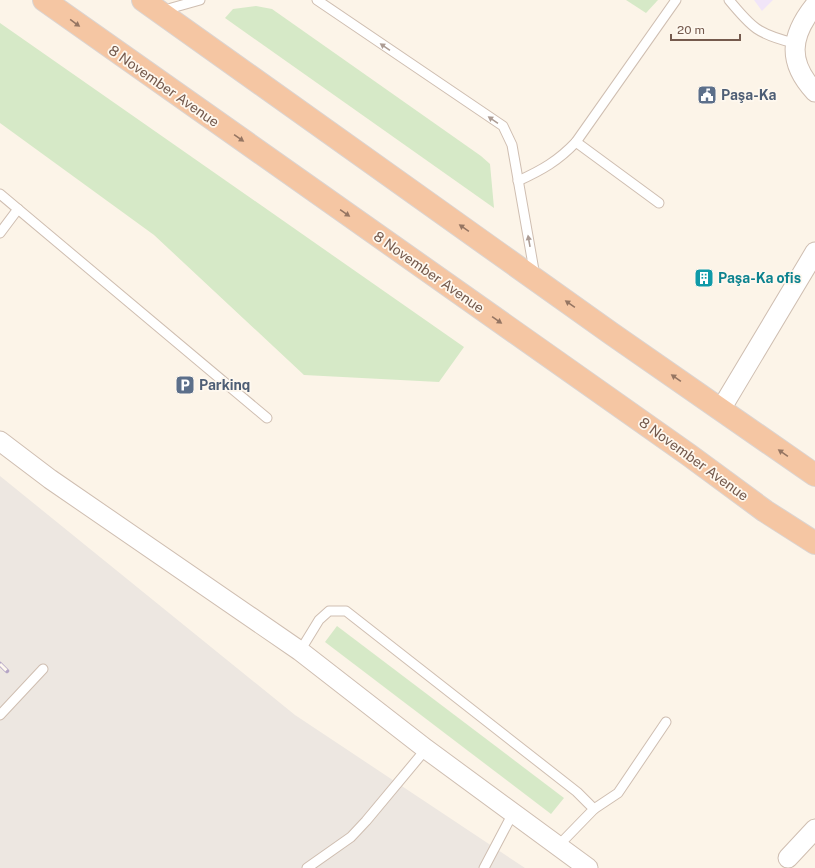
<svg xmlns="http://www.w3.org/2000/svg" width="815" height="868" viewBox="0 0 815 868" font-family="'Public Sans',sans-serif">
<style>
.industrial{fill:#ede7e1}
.education{fill:#f1e5f8}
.green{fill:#d6e9c7}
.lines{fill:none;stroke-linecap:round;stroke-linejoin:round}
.service-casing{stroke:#cfbeb1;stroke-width:11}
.minor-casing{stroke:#cfbeb1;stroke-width:21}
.trunk-casing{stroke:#dbd4d1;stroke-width:24}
.service{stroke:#fff;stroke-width:9}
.minor{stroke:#fff;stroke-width:19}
.trunk{stroke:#f5c6a3;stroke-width:22}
.rail-casing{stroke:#b6a6c6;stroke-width:4.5}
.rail{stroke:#fef8ef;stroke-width:3;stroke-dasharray:9;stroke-linecap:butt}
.oneway{fill:#957562}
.oneway2{fill:#ac9c94}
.labels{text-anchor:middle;stroke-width:3.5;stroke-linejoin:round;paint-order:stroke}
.street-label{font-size:14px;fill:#755a4d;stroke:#fef8ef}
.service-label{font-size:14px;font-weight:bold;fill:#4e5e75;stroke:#fef8ef;text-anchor:start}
.culture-label{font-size:14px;font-weight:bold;fill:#0d838f;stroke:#fef8ef;text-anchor:start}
</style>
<rect width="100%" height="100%" fill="#fcf4e8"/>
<polygon class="industrial" points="0,476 295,715 525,868 0,868"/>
<polygon class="education" points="754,0 773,0 762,11"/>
<g class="green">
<polygon points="626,0 658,0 646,13"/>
<polygon points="256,6 272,9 481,156 490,164 494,208 225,18 233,9"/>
<polygon points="0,23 464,347 439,382 304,375 154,235 0,123"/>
<polygon points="337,626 564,798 551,814 325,642"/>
</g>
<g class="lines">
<g class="service-casing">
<g id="service">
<polyline points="317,0 503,126 512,145 535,276"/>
<path d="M 729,0 C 752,28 758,34 794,43"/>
<polyline points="161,11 200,0"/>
<polyline points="576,142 659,203"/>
<path d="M 518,181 C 542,170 558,161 576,142 L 676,0"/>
<polyline points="0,194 267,418"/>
<polyline points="0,233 18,209"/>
<polyline points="300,651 319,620 329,611 346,611 577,792 594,809 558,846"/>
<polyline points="0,715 43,669"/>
<polyline points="594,809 618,793 666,722"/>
<polyline points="307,868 351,837 366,821 426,749"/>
<polyline points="484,868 513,813"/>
</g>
</g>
<g class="minor-casing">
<g id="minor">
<path d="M 815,5 C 790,36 787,62 815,92"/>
<polyline points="721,409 815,252"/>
<polyline points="0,441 50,479 300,651 426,749 588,868"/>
<polyline points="788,858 815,829"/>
</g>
</g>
<g class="trunk-casing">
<g id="trunk">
<polyline points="44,0 689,455 765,511 815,543"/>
<polyline points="143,0 612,334 815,475"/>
</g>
</g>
<use href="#service" class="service"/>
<use href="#minor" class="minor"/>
<use href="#trunk" class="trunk"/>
<g class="rail-casing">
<polyline id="rail" points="0,664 7,671"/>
</g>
<use href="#rail" class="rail"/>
</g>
<defs><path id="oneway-solid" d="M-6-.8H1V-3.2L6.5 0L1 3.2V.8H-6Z"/></defs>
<g class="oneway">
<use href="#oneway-solid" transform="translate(75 23) rotate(36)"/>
<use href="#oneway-solid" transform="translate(239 138) rotate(35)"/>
<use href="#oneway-solid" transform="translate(345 213) rotate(35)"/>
<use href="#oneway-solid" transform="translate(464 228) rotate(-145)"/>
<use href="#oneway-solid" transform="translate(570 304) rotate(-145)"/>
<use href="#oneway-solid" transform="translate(497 320) rotate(35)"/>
<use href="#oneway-solid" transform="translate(676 378) rotate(-145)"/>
<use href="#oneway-solid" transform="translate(783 453) rotate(-145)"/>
</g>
<g class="oneway2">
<use href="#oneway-solid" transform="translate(385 47) rotate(-146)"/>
<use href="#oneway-solid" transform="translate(493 120) rotate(-146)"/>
<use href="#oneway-solid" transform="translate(529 241) rotate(-100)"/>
</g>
<defs>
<g id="civic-square" transform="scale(1)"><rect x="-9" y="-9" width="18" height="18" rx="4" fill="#5c6f8a" stroke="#fef8ef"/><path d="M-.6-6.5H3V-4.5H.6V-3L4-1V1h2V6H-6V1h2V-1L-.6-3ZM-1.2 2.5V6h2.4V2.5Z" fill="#fff"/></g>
<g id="building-square" transform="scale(1)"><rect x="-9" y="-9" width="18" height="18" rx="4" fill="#0f9aa8" stroke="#fef8ef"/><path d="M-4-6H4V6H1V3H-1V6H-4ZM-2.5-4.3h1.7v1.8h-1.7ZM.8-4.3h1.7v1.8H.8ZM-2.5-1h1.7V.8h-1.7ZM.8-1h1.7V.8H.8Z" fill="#fff"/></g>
<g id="parking-square" transform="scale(1)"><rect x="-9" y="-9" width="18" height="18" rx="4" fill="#5c6f8a" stroke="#fef8ef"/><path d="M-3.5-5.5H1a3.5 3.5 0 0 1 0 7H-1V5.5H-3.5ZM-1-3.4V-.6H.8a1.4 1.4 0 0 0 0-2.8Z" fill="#fff"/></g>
</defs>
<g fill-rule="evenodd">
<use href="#civic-square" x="707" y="95"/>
<use href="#building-square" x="704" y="278"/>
<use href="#parking-square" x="185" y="385"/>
</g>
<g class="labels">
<g class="street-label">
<text transform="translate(164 86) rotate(35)" y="5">8 November Avenue</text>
<text transform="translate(429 272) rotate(35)" y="5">8 November Avenue</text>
<text transform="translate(694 459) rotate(36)" y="5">8 November Avenue</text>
</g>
<g class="service-label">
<text x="721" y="100">Paşa-Ka</text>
<text x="199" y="390">Parkinq</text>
</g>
<g class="culture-label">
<text x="718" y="283">Paşa-Ka ofis</text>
</g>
</g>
<path d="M671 34v6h69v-6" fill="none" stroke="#755a4d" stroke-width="2"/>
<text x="677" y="34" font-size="12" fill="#755a4d" stroke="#fef8ef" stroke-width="3" paint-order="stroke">20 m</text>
</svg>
